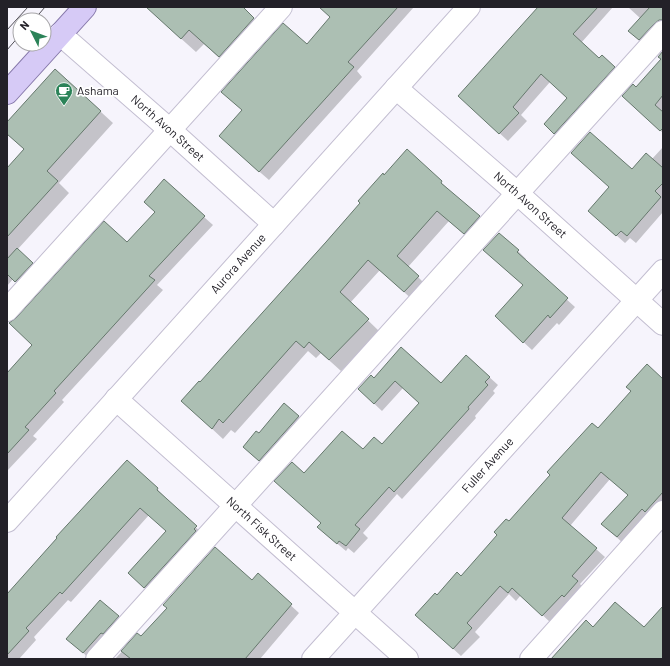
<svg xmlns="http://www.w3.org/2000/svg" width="670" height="666" viewBox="0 0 670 666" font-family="Barlow,sans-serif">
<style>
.shadow{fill:#0003}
.building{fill:#acbfb3;stroke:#66786d}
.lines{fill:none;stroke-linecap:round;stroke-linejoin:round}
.minor-casing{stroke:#c3bed1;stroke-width:24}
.major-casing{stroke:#8678aa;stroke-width:24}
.minor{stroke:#fff;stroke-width:22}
.major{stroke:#d6caf6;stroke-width:22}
.tram{stroke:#525058;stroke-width:1}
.labels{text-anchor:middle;stroke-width:3.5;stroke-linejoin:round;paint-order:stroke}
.poi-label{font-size:12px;fill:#232128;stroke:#fff;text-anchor:start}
.street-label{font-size:12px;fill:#232128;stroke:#fff}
</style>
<rect width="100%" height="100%" fill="#f6f4fc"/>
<g class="shadow">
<polygon points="156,7 241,7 268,33 234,71 204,44 196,52 167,26"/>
<polygon points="331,7 414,7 357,71 362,77 269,180 229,145 307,45 332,18"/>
<polygon points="540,7 613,7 581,43 599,59 614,68 622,76 563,141 553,133 568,98 550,82 521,115 527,121 508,141 468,104"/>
<polygon points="628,7 660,7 663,9 663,31 647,48 629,31 640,18"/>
<polygon points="663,58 663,133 631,104 636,88"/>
<polygon points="55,70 113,123 59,183 69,193 17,250 44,275 28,293 13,279 7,286 7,169 25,150 7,134 7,124"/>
<polygon points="663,147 663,212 636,243 630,238 625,243 598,219 632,170 652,159"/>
<polygon points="407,151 490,228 475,244 449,221 408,267 429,288 416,303 380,270 350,303 379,331 341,371 321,353 316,358 308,351 235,433 231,430 223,439 182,401 200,383"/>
<polygon points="204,217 213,225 157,285 163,290 62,400 64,402 33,436 37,439 7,471 7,375 127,244"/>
<polygon points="518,251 526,259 524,261 575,307 559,325 557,323 532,350 504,324 524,286 493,258"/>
<polygon points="466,356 498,385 493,391 495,393 475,416 476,418 402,499 397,494 363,533 368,538 354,553 348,548 346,551 327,535 304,475 363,450 382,446 420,404 403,388 382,411 367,397 374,379 441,384"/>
<polygon points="663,380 663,509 625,545 611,532 629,496 610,479 570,526 605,557 580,584 585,590 551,623 521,595 516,601 509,594 475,632 480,637 461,656 425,623 437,597 461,577 509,523 598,429"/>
<polygon points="284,404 303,421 264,465 248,451 259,434"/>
<polygon points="157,489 165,497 164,498 204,535 153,595 137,581 167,531 149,515 71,602 68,600 34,637 36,640 19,659 7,659 7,595"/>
<polygon points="258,575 299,613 260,659 115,659 138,634 141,638 252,581"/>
<polygon points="118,617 123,621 90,659 72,643"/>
</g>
<g class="building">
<polygon points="146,7 243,7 254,18 219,57 189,30 181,39"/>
<polygon points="319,7 398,7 348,62 354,67 259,172 219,136 242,110 221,92 283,23 307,44 330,17"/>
<polygon points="538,7 598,7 573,34 599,58 602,55 615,67 554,134 544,124 567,98 541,74 513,107 519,113 499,134 458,96"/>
<polygon points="650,7 663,7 663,20 659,20 654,24 639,40 628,31"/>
<polygon points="663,51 663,95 655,105 663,112 663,128 660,131 622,96 633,84 636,87 661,59 658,57"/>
<polygon points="55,69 101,111 47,171 58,181 7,237 7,168 24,149 7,134 7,122"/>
<polygon points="590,132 632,169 646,153 663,168 663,183 655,191 661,197 627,236 621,231 616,236 588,211 609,187 571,153"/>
<polygon points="407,149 442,181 441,183 480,216 464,234 437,211 397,256 419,276 404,292 368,260 340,292 369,319 329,360 309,342 304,348 296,341 223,423 219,419 212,429 181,401 199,381 200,382 326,242 360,203 358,201 383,173 384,175"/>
<polygon points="164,179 205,216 149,276 155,280 54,391 56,393 25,427 29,430 7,454 7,373 32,345 9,323 16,318 104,221 127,242 155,212 144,202"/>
<polygon points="499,233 519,250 517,252 568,298 550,318 548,315 523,343 495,316 523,285 483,250"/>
<polygon points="17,248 33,263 15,282 7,274 7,259"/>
<polygon points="401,347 441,383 466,355 490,377 485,382 488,385 468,407 469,409 394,492 389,487 355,525 360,529 346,546 339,541 337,544 317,527 321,523 274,481 292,462 304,473 342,431 363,449 374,437 382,444 419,403 395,381 374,404 358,389 371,375 374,378"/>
<polygon points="647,364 663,379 663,492 645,512 642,509 617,537 601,524 628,495 601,472 562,518 597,548 572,576 578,581 564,597 562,595 542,616 512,588 508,593 500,586 467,623 472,628 453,649 415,615 435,593 437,595 457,572 461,576 497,535 494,532 506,519 509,521 550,475 547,472 592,423 598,428 631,391 626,387"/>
<polygon points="284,403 299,416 259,461 243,447 256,431 259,433"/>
<polygon points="127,460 158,488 157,490 197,526 194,529 196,531 144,588 128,573 166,531 140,508 62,594 60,592 26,628 29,631 7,655 7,594 57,538 56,537"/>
<polygon points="215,547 252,580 258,573 292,604 245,659 131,659 121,651 137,633 141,636 167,608 163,605"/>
<polygon points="100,600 119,616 103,634 101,633 83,653 66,639"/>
<polygon points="615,602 644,627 663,606 663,659 551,659 586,620 593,627"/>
</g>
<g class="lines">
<g class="minor-casing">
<g id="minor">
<path id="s1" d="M 60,34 L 170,130 L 274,224"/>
<path id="s2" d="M 396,88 L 517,193 L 663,324"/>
<polyline points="7,310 281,7"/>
<path id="s3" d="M 116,399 L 407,659"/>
<path id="s4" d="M 7,521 L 469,7"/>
<polyline points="97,659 663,32"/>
<path id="s5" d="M 313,659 L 663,271"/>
<polyline points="531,659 663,512"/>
</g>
</g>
<g class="major-casing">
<polyline id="major" points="7,93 85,7"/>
</g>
<use href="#minor" class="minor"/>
<use href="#major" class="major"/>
<g class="tram">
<polyline points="34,20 45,7"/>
<polyline points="7,30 28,7"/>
<polyline points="7,50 20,35"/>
</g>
</g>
<defs>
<g id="cafe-pin" transform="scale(0.9)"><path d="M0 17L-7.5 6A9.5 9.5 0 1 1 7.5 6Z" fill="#2b8358" stroke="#fff"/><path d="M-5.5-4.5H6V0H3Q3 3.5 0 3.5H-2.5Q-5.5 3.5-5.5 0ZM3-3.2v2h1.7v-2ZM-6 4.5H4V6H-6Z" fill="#fff"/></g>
</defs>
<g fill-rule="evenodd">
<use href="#cafe-pin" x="64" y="91"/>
</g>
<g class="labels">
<g class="poi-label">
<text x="77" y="95">Ashama</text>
</g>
<g class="street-label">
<text dy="4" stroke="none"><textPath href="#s1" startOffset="143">North Avon Street</textPath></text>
<text dy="4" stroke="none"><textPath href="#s2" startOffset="178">North Avon Street</textPath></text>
<text dy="4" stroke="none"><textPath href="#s4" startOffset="346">Aurora Avenue</textPath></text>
<text dy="4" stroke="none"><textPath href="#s5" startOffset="261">Fuller Avenue</textPath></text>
<text dy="4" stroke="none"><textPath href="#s3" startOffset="195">North Fisk Street</textPath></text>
</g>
</g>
<rect width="670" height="666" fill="none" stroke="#232128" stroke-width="16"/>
<g transform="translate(32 32) rotate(312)"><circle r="19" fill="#ffffff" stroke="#a7a6a9"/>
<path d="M0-3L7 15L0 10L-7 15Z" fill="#2b8358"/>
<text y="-6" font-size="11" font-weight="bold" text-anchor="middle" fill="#232128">N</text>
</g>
</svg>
